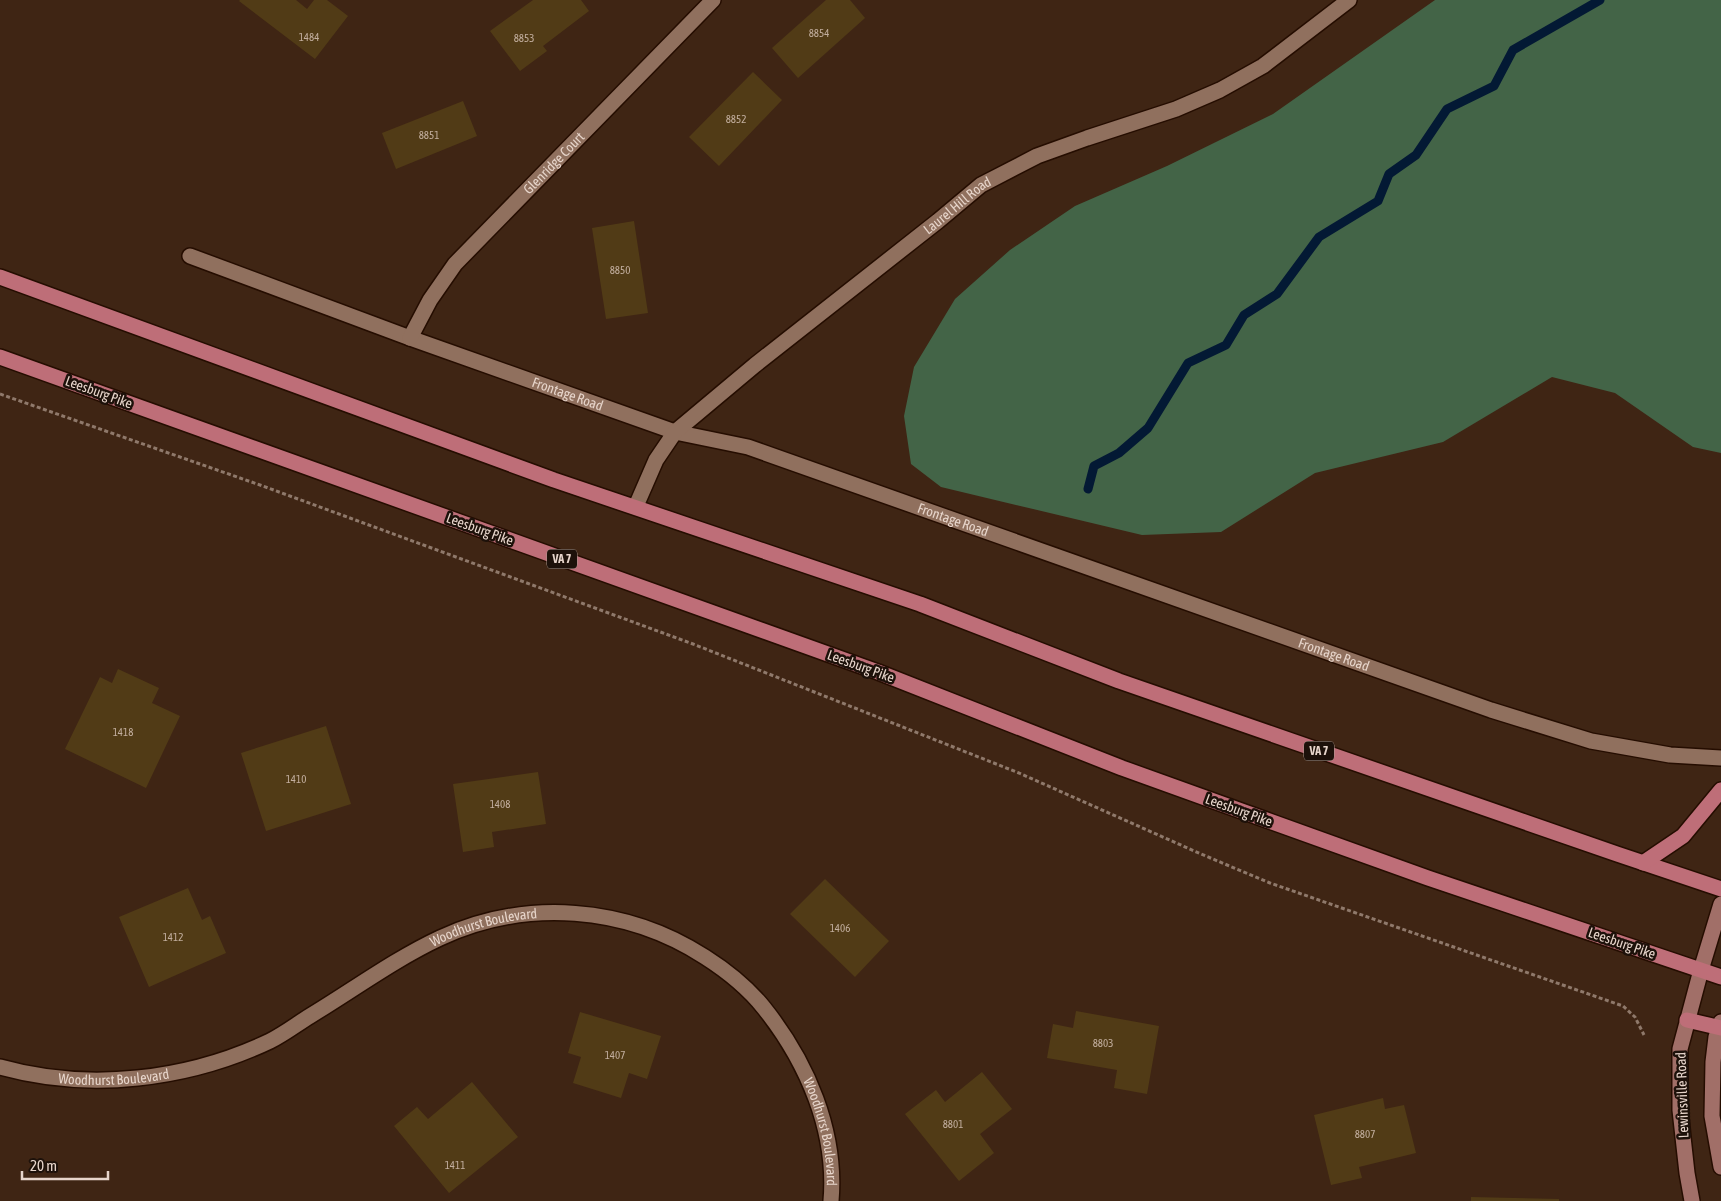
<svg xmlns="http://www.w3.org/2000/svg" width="1721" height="1201" viewBox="0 0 1721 1201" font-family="'Asap Condensed',sans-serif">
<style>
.forest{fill:#436447}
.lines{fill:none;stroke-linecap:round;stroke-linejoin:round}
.stream{stroke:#031934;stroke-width:9}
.building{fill:#513b16}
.minor-casing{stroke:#250d00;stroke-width:18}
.secondary-casing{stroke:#250d00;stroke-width:18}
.trunk-casing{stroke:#250d00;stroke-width:18}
.path{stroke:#8f796b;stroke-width:3;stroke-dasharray:4 2.5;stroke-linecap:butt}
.minor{stroke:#90705e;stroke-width:15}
.secondary{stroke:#a16f68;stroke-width:15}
.trunk{stroke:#be6e78;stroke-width:15}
.labels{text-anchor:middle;stroke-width:5;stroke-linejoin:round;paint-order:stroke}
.number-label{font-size:11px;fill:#c2ae9e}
.shield{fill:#1d110a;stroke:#aa9a91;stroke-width:1}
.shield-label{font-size:12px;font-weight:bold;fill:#e7d5cb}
.street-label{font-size:14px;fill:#e7d5cb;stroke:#1d110a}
</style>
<rect width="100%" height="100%" fill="#3f2514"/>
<polygon class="forest" points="1435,0 1721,0 1721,453 1693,447 1615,393 1552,377 1443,442 1315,473 1221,532 1142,535 941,487 911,464 904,416 914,367 955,299 1010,250 1075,206 1167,166 1273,114"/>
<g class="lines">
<polyline class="stream" points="1088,489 1094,466 1119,453 1148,428 1188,363 1226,345 1244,315 1277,294 1319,237 1378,201 1389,174 1416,155 1447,109 1494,86 1513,50 1600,0"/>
</g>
<g class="building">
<polygon points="240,0 296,0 307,9 314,0 327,0 348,16 315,59 239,1"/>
<polygon points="533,0 581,0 589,11 543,46 547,51 520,71 490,31"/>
<polygon points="826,0 850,0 865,18 798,78 772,48"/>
<polygon points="753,72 782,100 719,166 689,137"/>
<polygon points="463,101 477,136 396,169 382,133"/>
<polygon points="634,221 648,313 606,319 592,228"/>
<polygon points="118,669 159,688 152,703 180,716 146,788 65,749 100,677 112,683"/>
<polygon points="326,726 351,804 266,831 241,753"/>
<polygon points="538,772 546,824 492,832 494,847 463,852 453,784"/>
<polygon points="825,879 889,941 855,977 790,914"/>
<polygon points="188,888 202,920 210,916 226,953 149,987 119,917"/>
<polygon points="1076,1011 1159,1026 1147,1094 1114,1088 1117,1070 1047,1058 1053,1024 1073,1028"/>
<polygon points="580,1012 661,1036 647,1079 629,1073 621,1098 573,1083 581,1057 568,1053"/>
<polygon points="982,1072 1012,1109 980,1134 994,1153 959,1181 905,1114 936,1090 945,1102"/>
<polygon points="472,1082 518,1137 449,1193 394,1126 417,1107 428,1119"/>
<polygon points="1383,1098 1385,1109 1404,1105 1416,1153 1359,1167 1362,1178 1331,1185 1314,1115"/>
<polygon points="1471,1197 1559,1199 1559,1201 1471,1201"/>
</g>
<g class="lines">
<g class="minor-casing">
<g id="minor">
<path id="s1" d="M 190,256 L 410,338 L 675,432 L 748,447 L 1491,710 L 1591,741 L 1670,755 L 1721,758"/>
<path id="s2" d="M 410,338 L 430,300 L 455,264 L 713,0"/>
<path id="s3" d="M 636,506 L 656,460 L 675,432 L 755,365 L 938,221 L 981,185 L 1037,156 L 1087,138 L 1176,109 L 1220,90 L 1263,66 L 1349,0"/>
<path id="s4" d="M 0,1067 C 89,1092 188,1080 270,1041 C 284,1034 297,1024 310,1016 C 353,990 395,959 440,938 C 526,898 626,906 705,957 C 727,971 748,988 764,1008 C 807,1062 837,1131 831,1201"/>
</g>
</g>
<g class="secondary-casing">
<g id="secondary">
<polyline points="1721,1022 1716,1037 1713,1062 1712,1116 1721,1167"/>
<polyline points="1692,1201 1687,1173 1680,1110 1680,1049 1701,970 1721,904"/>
</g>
</g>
<g class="trunk-casing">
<g id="trunk">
<polyline points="0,277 554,480 920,604 1119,681 1617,854 1721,889"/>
<polyline points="0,357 878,672 1122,768 1428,878 1721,977"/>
<polyline points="1643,863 1683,836 1721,790"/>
<polyline points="1687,1020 1721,1028"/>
</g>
</g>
<polyline class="path" points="0,394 260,485 693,644 1019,773 1201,854 1270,883 1623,1006 1635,1017 1644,1035"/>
<use href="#minor" class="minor"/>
<use href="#secondary" class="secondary"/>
<use href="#trunk" class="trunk"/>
</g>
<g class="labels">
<g class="number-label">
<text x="819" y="37">8854</text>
<text x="309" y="41">1484</text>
<text x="524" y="42">8853</text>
<text x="736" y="123">8852</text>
<text x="429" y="139">8851</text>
<text x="620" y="274">8850</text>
<text x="123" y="736">1418</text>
<text x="296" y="783">1410</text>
<text x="500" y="808">1408</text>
<text x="840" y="932">1406</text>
<text x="173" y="941">1412</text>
<text x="1103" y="1047">8803</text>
<text x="615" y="1059">1407</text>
<text x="953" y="1128">8801</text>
<text x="1365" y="1138">8807</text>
<text x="455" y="1169">1411</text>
</g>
<g class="shield">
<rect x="547" y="549.5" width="30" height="19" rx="4"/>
<rect x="1304" y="741.5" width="30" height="19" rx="4"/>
</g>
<g class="shield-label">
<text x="562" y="563">VA 7</text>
<text x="1319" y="755">VA 7</text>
</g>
<g class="street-label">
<text dy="5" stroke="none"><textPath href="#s2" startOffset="228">Glenridge Court</textPath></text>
<text dy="5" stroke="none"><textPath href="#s3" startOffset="446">Laurel Hill Road</textPath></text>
<text transform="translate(99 392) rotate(20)" y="5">Leesburg Pike</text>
<text dy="5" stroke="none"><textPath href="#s1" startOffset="402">Frontage Road</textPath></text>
<text dy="5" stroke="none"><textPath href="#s1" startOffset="808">Frontage Road</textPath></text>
<text transform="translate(480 529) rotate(20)" y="5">Leesburg Pike</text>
<text dy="5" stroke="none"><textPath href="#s1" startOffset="1212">Frontage Road</textPath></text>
<text transform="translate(861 666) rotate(20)" y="5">Leesburg Pike</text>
<text transform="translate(1239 810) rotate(20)" y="5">Leesburg Pike</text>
<text dy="5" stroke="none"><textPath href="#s4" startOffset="521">Woodhurst Boulevard</textPath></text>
<text transform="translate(1622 943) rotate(19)" y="5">Leesburg Pike</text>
<text dy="5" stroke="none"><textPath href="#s4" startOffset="115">Woodhurst Boulevard</textPath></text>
<text transform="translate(1682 1095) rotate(-92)" y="5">Lewinsville Road</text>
<text dy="5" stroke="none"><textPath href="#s4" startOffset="970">Woodhurst Boulevard</textPath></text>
</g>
</g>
<path d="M22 1171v8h86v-8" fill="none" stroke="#e7d5cb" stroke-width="2.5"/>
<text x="30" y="1171" font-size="15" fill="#e7d5cb" stroke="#1d110a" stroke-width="4" paint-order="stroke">20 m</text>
</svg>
